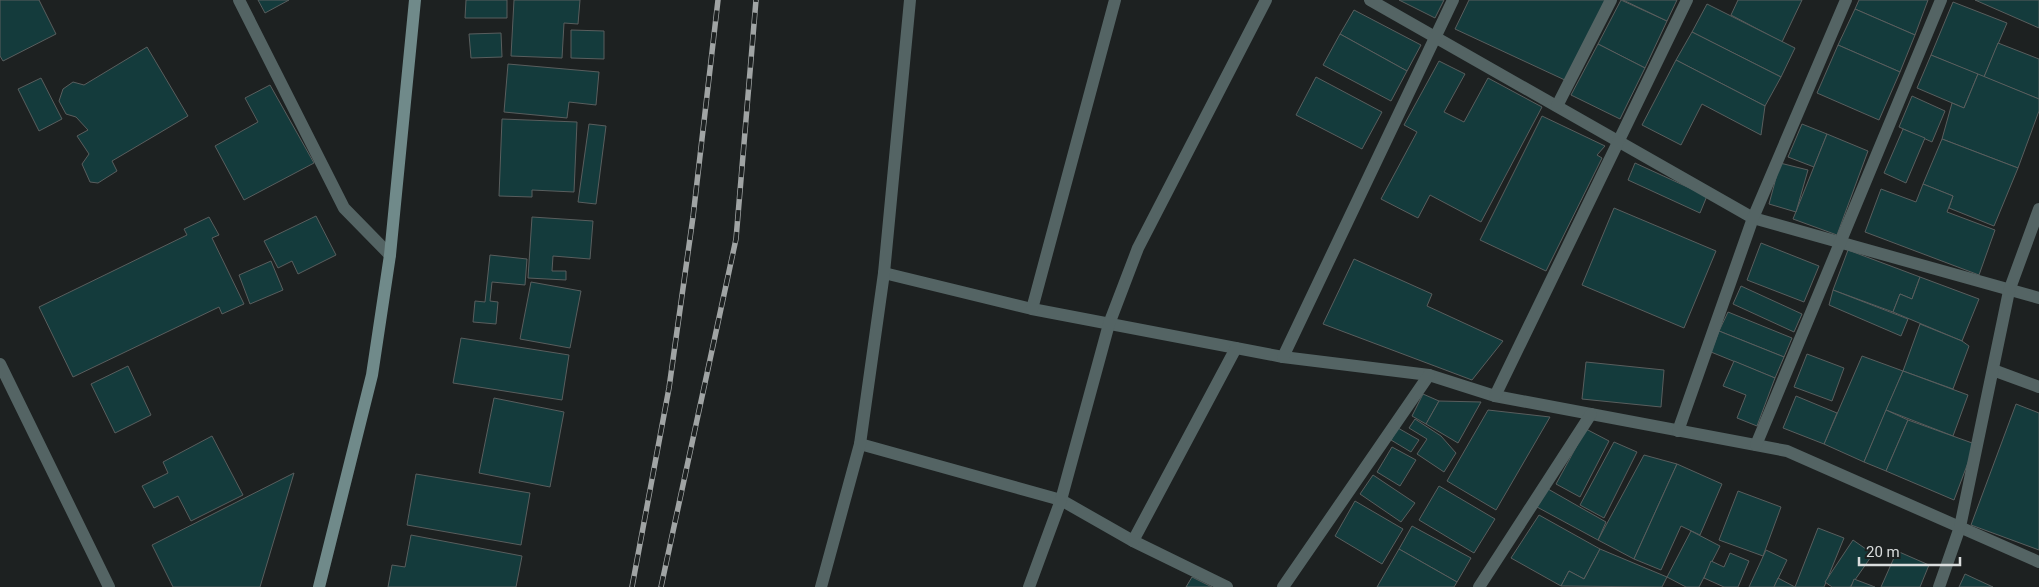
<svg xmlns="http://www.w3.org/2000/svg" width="2039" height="587" viewBox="0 0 2039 587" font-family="Roboto,sans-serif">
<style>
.building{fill:#143b3c;stroke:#595e5e}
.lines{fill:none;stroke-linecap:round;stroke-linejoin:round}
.street{stroke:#546464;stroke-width:12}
.secondary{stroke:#708a8a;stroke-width:12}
.rail-casing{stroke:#a0a4a4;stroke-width:5.5}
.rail{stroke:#1d2121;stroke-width:4;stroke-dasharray:11;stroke-linecap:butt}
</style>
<rect width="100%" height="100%" fill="#1d2121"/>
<g class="building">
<polygon points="0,0 39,0 56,34 3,61 0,56"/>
<polygon points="258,0 289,0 265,13"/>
<polygon points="466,0 507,0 507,18 465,18"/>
<polygon points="514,0 580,0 578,24 564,23 562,58 511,56"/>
<polygon points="1399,0 1444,0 1435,18"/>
<polygon points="1469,0 1605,0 1567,81 1455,29"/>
<polygon points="1621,0 1667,21 1645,68 1598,44"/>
<polygon points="1623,0 1677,0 1667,21"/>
<polygon points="1738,0 1802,0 1782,42 1731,15"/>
<polygon points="1859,0 1928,0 1915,35 1855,9"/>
<polygon points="1975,0 2039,0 2039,28"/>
<polygon points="1953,2 2007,23 1984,77 1931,55"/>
<polygon points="1707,4 1795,48 1781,77 1692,32"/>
<polygon points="1855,9 1915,35 1900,72 1838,45"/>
<polygon points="1354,10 1421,45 1407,71 1340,34"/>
<polygon points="571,30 604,31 604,59 571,58"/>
<polygon points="1692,32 1781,77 1765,106 1676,60"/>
<polygon points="501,33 502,57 471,58 469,34"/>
<polygon points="1340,34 1407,71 1391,101 1323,65"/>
<polygon points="1998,43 2039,59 2039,99 1984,77"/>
<polygon points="1598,44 1645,68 1620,119 1571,95"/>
<polygon points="1838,45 1900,72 1879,120 1817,93"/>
<polygon points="147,47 188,116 112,161 117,171 98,183 90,182 82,164 89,154 77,136 88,130 76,117 66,114 59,101 63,89 73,82 84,85"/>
<polygon points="1931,55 1978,74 1964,108 1917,88"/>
<polygon points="1676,60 1765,106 1761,135 1702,104 1681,145 1642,125"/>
<polygon points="1439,61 1465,74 1444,112 1464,122 1488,78 1542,107 1481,222 1430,195 1418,218 1381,199 1417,132 1404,125"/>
<polygon points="508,64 599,72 596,105 569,102 567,118 504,112"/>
<polygon points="1978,74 2039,99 2039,111 2018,168 1942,139 1952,103 1964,108"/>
<polygon points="1316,77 1382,112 1362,149 1296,115"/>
<polygon points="41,78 62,119 39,131 18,89"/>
<polygon points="270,85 314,163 244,200 215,146 258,122 245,98"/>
<polygon points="1912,96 1945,111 1932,142 1899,127"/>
<polygon points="1542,116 1605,146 1597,155 1602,158 1546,271 1480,240"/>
<polygon points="502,119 577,122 574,192 532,190 532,197 499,196"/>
<polygon points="589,124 606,126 596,204 578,202"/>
<polygon points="1802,124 1827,134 1814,167 1788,157"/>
<polygon points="1903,129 1925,138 1906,183 1884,173"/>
<polygon points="1827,134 1868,151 1837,235 1793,219"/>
<polygon points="1942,139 2018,168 1994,226 1949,208 1953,196 1923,184"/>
<polygon points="1635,163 1707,196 1700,213 1628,180"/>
<polygon points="1780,163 1808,170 1796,212 1769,204"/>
<polygon points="1923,184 1953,196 1947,212 1995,230 1979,275 1865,232 1881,189 1916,202"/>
<polygon points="1614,208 1716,251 1684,328 1582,285"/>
<polygon points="316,216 336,255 298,274 292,261 278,268 264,241"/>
<polygon points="209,217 219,235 212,238 244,304 222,314 219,307 73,377 39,307 187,235 184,229"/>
<polygon points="532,217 593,221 590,259 553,256 552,271 566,271 566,280 528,278"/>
<polygon points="1761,243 1819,266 1804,302 1747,280"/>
<polygon points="1848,250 1920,277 1912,299 1900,294 1893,312 1833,290"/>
<polygon points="490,255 527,259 525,285 492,282 490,301 498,302 496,324 473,322 475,301 485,302"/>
<polygon points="1354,259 1432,294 1427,306 1503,341 1472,380 1323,324"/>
<polygon points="271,261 283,290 250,304 239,275"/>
<polygon points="1920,277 1979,299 1962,341 1893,312 1900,294 1912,299"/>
<polygon points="531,282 581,291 570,348 520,339"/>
<polygon points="1741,286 1802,314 1794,332 1733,304"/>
<polygon points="1833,290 1908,319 1901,336 1829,305"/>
<polygon points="1728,312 1792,338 1784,357 1719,331"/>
<polygon points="1920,324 1962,341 1969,346 1953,389 1903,371"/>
<polygon points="1719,331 1784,357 1775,378 1711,352"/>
<polygon points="461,338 569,355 562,400 453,383"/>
<polygon points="1807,354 1844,368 1832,401 1794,387"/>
<polygon points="1862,356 1903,371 1864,462 1824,444"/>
<polygon points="1734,361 1775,378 1757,426 1737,418 1746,395 1723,386"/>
<polygon points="1586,362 1664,370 1661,407 1582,399"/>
<polygon points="128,366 151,415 115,433 91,384"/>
<polygon points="1903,371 1968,395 1953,436 1886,410"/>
<polygon points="1423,394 1439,401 1426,424 1412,416"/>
<polygon points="1796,396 1837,413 1824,444 1783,428"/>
<polygon points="494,398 564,412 550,487 479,473"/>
<polygon points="1439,401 1481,402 1458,443 1426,424"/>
<polygon points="2016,404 2039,413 2039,550 1971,525"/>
<polygon points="1488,410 1550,417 1496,510 1447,481"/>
<polygon points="1886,410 1908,420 1886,471 1864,462"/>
<polygon points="1415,419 1441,436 1456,453 1444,472 1417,454 1427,439 1409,428"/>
<polygon points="1908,420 1975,444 1954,500 1886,471"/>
<polygon points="1398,428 1419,440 1411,452 1391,440"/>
<polygon points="1586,429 1609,441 1580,497 1556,484"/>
<polygon points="212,436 243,495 191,521 178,496 154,508 142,486 168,473 163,462"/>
<polygon points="1614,442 1637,452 1604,518 1580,505"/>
<polygon points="1392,447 1416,460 1400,486 1377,472"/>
<polygon points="1644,455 1677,464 1634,559 1598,540"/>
<polygon points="1677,464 1722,484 1700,535 1681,526 1661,570 1634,559"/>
<polygon points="294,473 260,587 173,587 152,545"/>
<polygon points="416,474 530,493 521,545 407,525"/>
<polygon points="1373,475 1415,503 1401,522 1360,494"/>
<polygon points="1439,486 1495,519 1474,553 1419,520"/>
<polygon points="1548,489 1606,522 1598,540 1537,507"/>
<polygon points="1738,491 1781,507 1763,556 1719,540"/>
<polygon points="1355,501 1403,529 1382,564 1335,536"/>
<polygon points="1539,515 1600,549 1584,579 1569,571 1561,586 1511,558"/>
<polygon points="1412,526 1471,558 1457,582 1399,549"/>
<polygon points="1818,528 1844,538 1824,587 1795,587"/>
<polygon points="1691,531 1720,546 1699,587 1686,587 1667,577"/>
<polygon points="411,535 522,556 516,587 388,587 392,565 405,567"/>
<polygon points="1853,540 1873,554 1850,587 1832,587 1825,582"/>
<polygon points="1399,549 1457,582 1454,587 1377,587"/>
<polygon points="1600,549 1667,577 1662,587 1561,586 1569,571 1584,579"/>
<polygon points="1766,550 1787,560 1774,587 1749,587"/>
<polygon points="1897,551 1929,565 1920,587 1881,587"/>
<polygon points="1730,553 1749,561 1738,587 1724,587 1704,578 1711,561 1724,567"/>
<polygon points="1965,574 1993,587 1959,587"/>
<polygon points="1192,577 1212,587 1186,587"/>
<polygon points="1778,578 1795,587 1774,587"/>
<polygon points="1854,579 1875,587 1851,587"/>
</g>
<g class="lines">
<g class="street">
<polyline points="239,0 344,208 390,255"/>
<polyline points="1370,0 1753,218 2039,298"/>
<polyline points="1557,106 1611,0"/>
<polyline points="884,273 1032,309 1283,357 1429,375 1495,396 1787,451 2039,562"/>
<polyline points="1032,309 1115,0"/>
<polyline points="1283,357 1453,0"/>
<polyline points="0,364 109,587"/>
<polyline points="1993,370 2039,387"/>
<polyline points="1495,396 1687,0"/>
<polyline points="1678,431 1753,218 1846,0"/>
<polyline points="860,444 1061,500 1133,541 1227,587"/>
<polyline points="1756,445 1941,0"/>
<polyline points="1133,541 1236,348"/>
<polyline points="821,587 860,444 884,273 910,0"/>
<polyline points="1029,587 1061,500 1109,324 1138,248 1266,0"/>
<polyline points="1283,587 1429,375"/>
<polyline points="1479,587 1591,414"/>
<polyline points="1939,587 1960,527 2009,291 2039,209"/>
</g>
<polyline class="secondary" points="319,587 372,375 390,255 415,0"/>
<g class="rail-casing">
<g id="rail">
<polyline points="632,587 669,388 693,217 718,0"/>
<polyline points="661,587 736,239 756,0"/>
</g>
</g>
<use href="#rail" class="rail"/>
</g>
<path d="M1859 557v8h101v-8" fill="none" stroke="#dadddd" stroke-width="2.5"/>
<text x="1866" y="557" font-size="15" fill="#dadddd" stroke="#1d2121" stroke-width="4" paint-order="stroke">20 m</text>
</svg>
